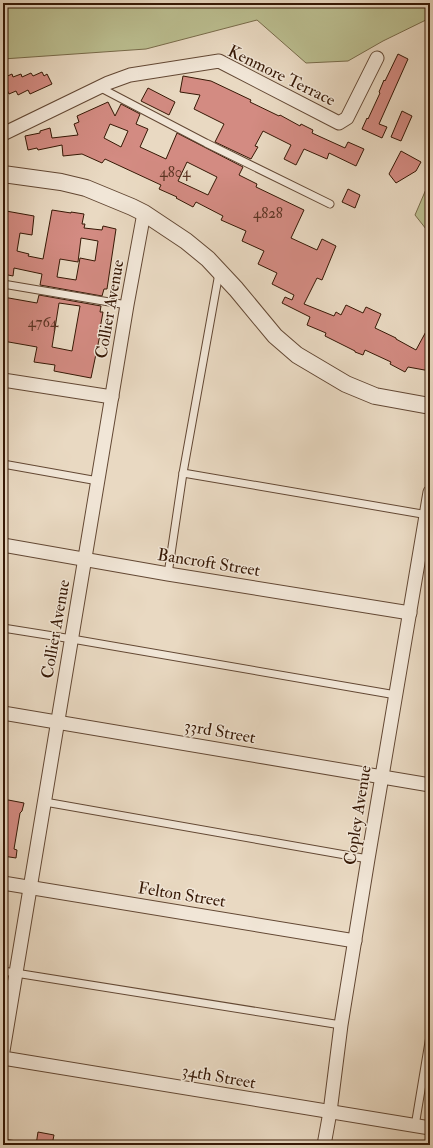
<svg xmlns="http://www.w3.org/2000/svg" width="433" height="1148" viewBox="0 0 433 1148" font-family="'IM FELL Double Pica',serif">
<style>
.green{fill:#bbbe90;stroke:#786b4a}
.building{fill:#d38b82;stroke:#361805;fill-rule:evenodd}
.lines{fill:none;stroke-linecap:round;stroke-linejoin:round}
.service-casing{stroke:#634834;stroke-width:9}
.minor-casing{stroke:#634834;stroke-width:15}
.tertiary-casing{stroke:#634834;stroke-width:18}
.service{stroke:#f1e6d7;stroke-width:7}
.minor{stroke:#f1e6d7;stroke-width:13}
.tertiary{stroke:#f1e6d7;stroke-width:16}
.labels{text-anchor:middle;stroke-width:3;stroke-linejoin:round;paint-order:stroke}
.number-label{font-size:15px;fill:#5d3524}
.street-label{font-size:17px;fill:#361805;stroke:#f1e6d7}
</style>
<rect width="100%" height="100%" fill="#e9d9c2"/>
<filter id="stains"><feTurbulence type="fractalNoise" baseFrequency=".005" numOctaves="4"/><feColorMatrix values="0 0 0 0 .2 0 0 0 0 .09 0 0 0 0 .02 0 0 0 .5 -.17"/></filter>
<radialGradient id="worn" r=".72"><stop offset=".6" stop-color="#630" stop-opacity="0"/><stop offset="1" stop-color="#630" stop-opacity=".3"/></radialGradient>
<g class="green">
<polygon points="3,3 430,3 430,18 383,41 348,61 306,63 257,20 146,49 3,59"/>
<polygon points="430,180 430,234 415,215"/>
</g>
<g class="building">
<polygon points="398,54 408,59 379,124 387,127 382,138 362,129 367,118 368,119 380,93 379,92 384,80 385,81"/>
<polygon points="42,72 44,76 47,74 52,84 30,94 28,90 18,95 16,91 9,94 7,90 3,92 3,78 12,74 13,77 21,74 22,77 31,73 33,76"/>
<polygon points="183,76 211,81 251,100 250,102 279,116 280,115 300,126 301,124 313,130 312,133 345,148 348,142 364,149 356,166 329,153 327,159 304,149 296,165 284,159 291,145 263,131 255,146 258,147 251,159 215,142 224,124 194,109 200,95 180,92"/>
<polygon points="148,88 175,102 169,115 141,101"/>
<path d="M 108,102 L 115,116 L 121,104 L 140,114 L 136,124 L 148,129 L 140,147 L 166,159 L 177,133 L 243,167 L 239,175 L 257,184 L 256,187 L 304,210 L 291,238 L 317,250 L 322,239 L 336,246 L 322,280 L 317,278 L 304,304 L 334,316 L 336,312 L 341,315 L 346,305 L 363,313 L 366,307 L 381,314 L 375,328 L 396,338 L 396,339 L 416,350 L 429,326 L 430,327 L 427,344 L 430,345 L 430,371 L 408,367 L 405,372 L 390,364 L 391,362 L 365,350 L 363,355 L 355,352 L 355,351 L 325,336 L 326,333 L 307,325 L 310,317 L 282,303 L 285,297 L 292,300 L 294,295 L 272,284 L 277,273 L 258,264 L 264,251 L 242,241 L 246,231 L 221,220 L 223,216 L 196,202 L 193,207 L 176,198 L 177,197 L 159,189 L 161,185 L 105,159 L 102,163 L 82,154 L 63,156 L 62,145 L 38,150 L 37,148 L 28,150 L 25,136 L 40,133 L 40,131 L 50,128 L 52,138 L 78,135 L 74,124 L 79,122 L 77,116 ZM 110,124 L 128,131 L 121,147 L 104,138 ZM 187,162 L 217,177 L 208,195 L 178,181 Z"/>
<polygon points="402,111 412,116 401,141 391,137"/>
<polygon points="401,151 421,162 416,171 396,183 389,174"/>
<polygon points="348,189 360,195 355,208 342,202"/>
<path d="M 52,210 L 71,213 L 71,212 L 84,214 L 82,224 L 85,224 L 84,228 L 102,230 L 103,226 L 116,229 L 107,289 L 104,289 L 102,296 L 40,285 L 42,274 L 14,268 L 13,276 L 3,274 L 3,229 L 6,211 L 34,216 L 32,235 L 20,233 L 17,251 L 29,254 L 28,256 L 43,259 ZM 81,238 L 98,241 L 95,261 L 80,258 L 76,280 L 57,277 L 60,259 L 78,262 Z"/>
<path d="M 39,295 L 101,306 L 100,312 L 103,312 L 100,329 L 101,330 L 91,378 L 54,371 L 55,365 L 34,362 L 37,347 L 3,341 L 3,297 L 37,303 ZM 59,303 L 80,306 L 72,351 L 52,347 Z"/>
<polygon points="3,799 24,803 22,811 20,813 14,849 17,850 16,858 3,856"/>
<polygon points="38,1132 54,1135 52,1145 36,1145"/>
</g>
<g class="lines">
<g class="service-casing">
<g id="service">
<polyline points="99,87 206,143 330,204"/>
<polyline points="3,284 127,305"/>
<polyline points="3,464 98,481"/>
<polyline points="183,473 428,515"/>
<polyline points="168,574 183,473 219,273"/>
<polyline points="3,628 72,639 396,695"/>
<polyline points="45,802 368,859"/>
<polyline points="3,971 341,1025"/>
<polyline points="415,1126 430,1036"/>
<polyline points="3,1143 16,1145"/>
</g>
</g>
<g class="minor-casing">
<g id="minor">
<polyline points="3,134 108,83 130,75 219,61 339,123 347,118 377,58"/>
<polyline points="3,380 112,397"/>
<polyline points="3,545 168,574 410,613"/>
<polyline points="3,713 430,785"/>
<polyline points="3,883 355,941"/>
<polyline points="3,1051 127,305 144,213"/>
<polyline points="3,1058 430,1128"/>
<polyline points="324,1145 330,1112 341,1025 368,859 430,492"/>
</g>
</g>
<g class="tertiary-casing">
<polyline id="tertiary" points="3,174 61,182 86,188 132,207 144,213 186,241 208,259 236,289 275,336 297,355 346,384 375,396 430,406"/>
</g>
<use href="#service" class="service"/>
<use href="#minor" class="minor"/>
<use href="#tertiary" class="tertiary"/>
</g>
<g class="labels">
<g class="number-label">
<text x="175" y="177">4804</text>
<text x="268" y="218">4828</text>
<text x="43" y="327">4764</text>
</g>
<g class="street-label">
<text transform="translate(282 75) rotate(26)" y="6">Kenmore Terrace</text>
<text transform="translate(109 309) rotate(-80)" y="6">Collier Avenue</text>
<text transform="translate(209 562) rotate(9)" y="6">Bancroft Street</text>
<text transform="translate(55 629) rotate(-80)" y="6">Collier Avenue</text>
<text transform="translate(220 731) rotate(10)" y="6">33rd Street</text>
<text transform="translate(357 815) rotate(-81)" y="6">Copley Avenue</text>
<text transform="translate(182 894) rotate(9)" y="6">Felton Street</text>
<text transform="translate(219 1076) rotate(10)" y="6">34th Street</text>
</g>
</g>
<rect width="433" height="1148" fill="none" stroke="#e9d9c2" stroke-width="16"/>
<rect x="4" y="4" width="425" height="1140" fill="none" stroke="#361805" stroke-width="2"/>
<rect x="8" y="8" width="417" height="1132" fill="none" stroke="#361805"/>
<rect width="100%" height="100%" filter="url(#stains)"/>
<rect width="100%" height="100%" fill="url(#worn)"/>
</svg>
